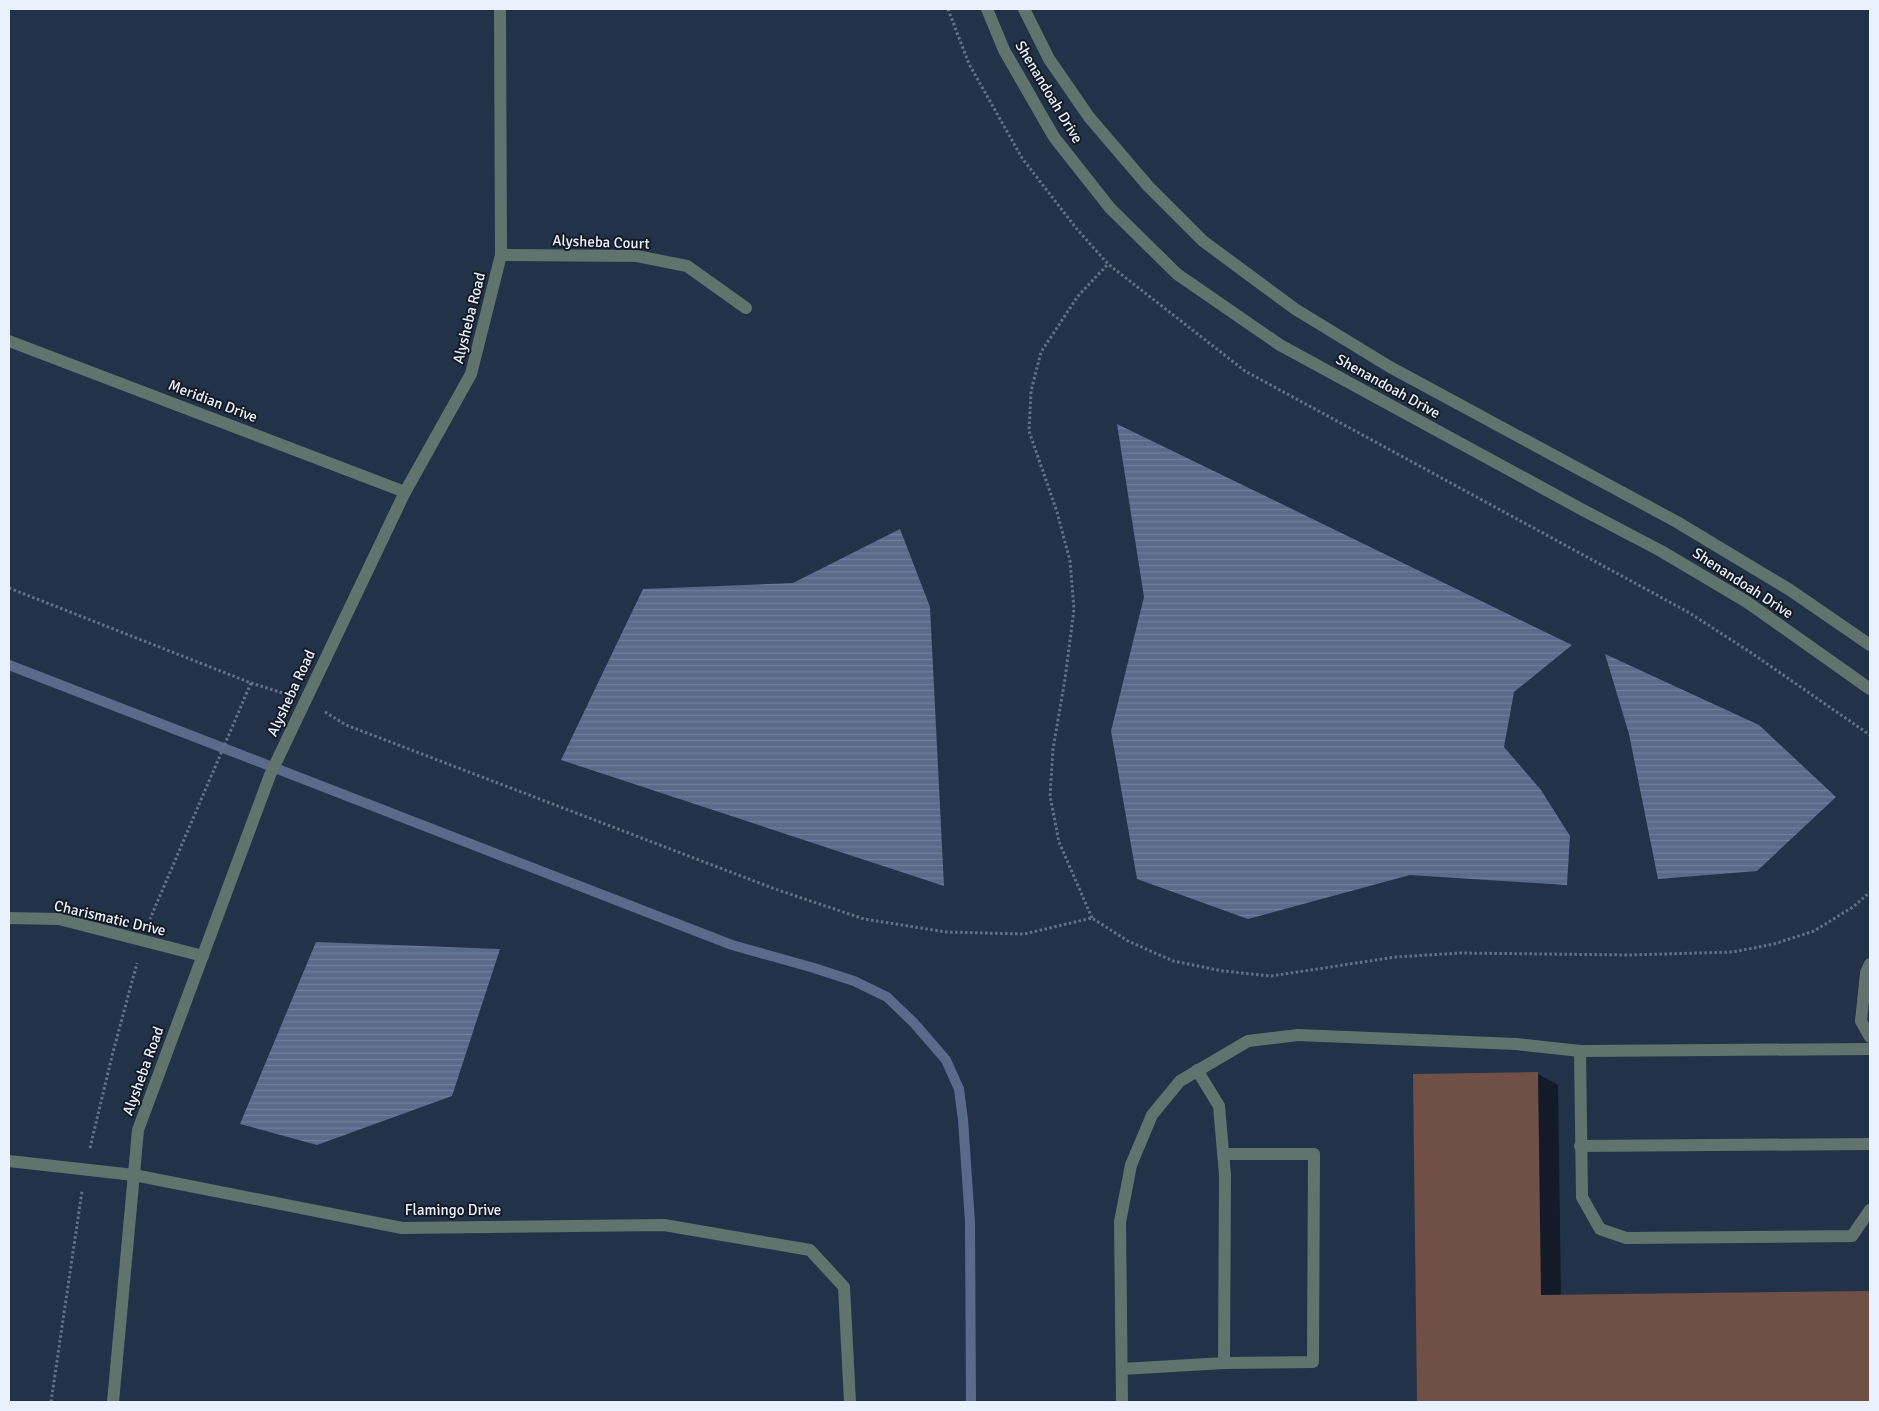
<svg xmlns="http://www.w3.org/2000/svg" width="1879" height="1411" viewBox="0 0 1879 1411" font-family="Signika,sans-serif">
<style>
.water{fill:url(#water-rules)}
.shadow{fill:#0007}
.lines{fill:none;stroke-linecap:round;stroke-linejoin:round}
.stream{stroke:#596a8b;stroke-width:10}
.building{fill:#6f4f46}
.path{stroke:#637184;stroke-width:3;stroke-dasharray:2.5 2.5;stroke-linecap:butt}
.service{stroke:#60736c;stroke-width:12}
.minor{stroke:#60736c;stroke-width:12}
.tertiary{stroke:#60736c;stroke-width:12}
.labels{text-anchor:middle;stroke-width:4;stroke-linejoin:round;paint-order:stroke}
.street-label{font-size:15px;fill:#e9f1fd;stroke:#131a24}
</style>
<defs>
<pattern id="water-rules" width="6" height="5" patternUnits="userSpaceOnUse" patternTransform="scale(1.25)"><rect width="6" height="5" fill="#596a8b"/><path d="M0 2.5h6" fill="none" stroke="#71809c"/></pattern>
</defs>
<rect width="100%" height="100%" fill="#223349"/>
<g class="water">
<polygon points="1117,424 1572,645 1514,692 1504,747 1541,790 1570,836 1567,885 1410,875 1248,919 1137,879 1111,731 1144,597"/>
<polygon points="900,529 930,607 944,886 561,760 643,589 793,583"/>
<polygon points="1605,654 1759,725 1836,797 1757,871 1658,879 1629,734"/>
<polygon points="316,942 500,949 452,1096 317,1145 240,1124"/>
</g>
<polygon class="shadow" points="1538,1074 1558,1085 1561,1296 1870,1292 1870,1402 1418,1402 1414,1075"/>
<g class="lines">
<polyline class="stream" points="9,665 732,945 814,968 854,981 887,997 914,1023 946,1060 959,1089 963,1120 970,1222 971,1402"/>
</g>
<polygon class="building" points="1538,1072 1541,1295 1870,1291 1870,1402 1417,1402 1413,1074"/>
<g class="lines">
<g class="path">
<polyline points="948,9 969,64 1022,158 1076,228 1108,264 1245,371 1688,612 1750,652 1870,735"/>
<polyline points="9,588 251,683 150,919"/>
<polyline points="251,683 283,693"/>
<polyline points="325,712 346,725 775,889 864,919 946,932 1024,934 1092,918 1128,941 1173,961 1223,971 1271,976 1396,957 1460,953 1628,955 1733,952 1774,944 1814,931 1853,907 1870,892"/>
<polyline points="1092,918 1059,842 1050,796 1053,749 1065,679 1074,609 1070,561 1057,512 1029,431 1031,391 1041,352 1078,296 1108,264"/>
<polyline points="90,1148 112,1056 137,963"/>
<polyline points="51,1402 82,1191"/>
</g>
<g class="service">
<polyline points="1580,1051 1582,1197 1600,1229 1626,1238 1852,1236 1870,1210"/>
<polyline points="1580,1146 1870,1144"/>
<polyline points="1224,1154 1314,1154 1313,1362 1224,1363"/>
</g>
<g class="minor">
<polyline points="501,255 637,256 687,266 746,308"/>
<polyline points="9,341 405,492"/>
<polyline points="9,918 59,919 203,956"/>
<polyline points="1870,964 1866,973 1861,1021 1870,1037"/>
<polyline points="9,1161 134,1175 402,1228 664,1225 810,1250 844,1287 850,1402"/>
<polyline points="1122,1369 1224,1363 1225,1175 1219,1106 1197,1070"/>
<polyline points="113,1402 138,1130 270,775 405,492 471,374 501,255 500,9"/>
<polyline points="1122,1402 1120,1222 1131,1165 1152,1115 1180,1081 1248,1041 1298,1035 1516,1044 1580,1051 1870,1049"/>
</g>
<g class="tertiary">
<polyline points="987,9 1004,50 1054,137 1110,208 1177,274 1280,345 1581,509 1661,551 1747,602 1870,689"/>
<polyline points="1024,9 1049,59 1089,117 1148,186 1203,241 1295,309 1390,367 1677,522 1790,590 1870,645"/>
</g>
</g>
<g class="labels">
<g class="street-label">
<text transform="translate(1049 92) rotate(59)" y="5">Shenandoah Drive</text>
<text transform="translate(601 242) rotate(2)" y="5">Alysheba Court</text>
<text transform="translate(469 318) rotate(-76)" y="5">Alysheba Road</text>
<text transform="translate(1388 386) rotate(29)" y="5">Shenandoah Drive</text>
<text transform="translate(213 401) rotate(21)" y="5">Meridian Drive</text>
<text transform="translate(1743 583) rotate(33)" y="5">Shenandoah Drive</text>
<text transform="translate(291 693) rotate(-65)" y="5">Alysheba Road</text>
<text transform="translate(110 918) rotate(13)" y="5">Charismatic Drive</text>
<text transform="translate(143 1071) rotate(-70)" y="5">Alysheba Road</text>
<text x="453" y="1215">Flamingo Drive</text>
</g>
</g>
<rect width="1879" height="1411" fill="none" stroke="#e9f1fd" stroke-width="20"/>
</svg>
